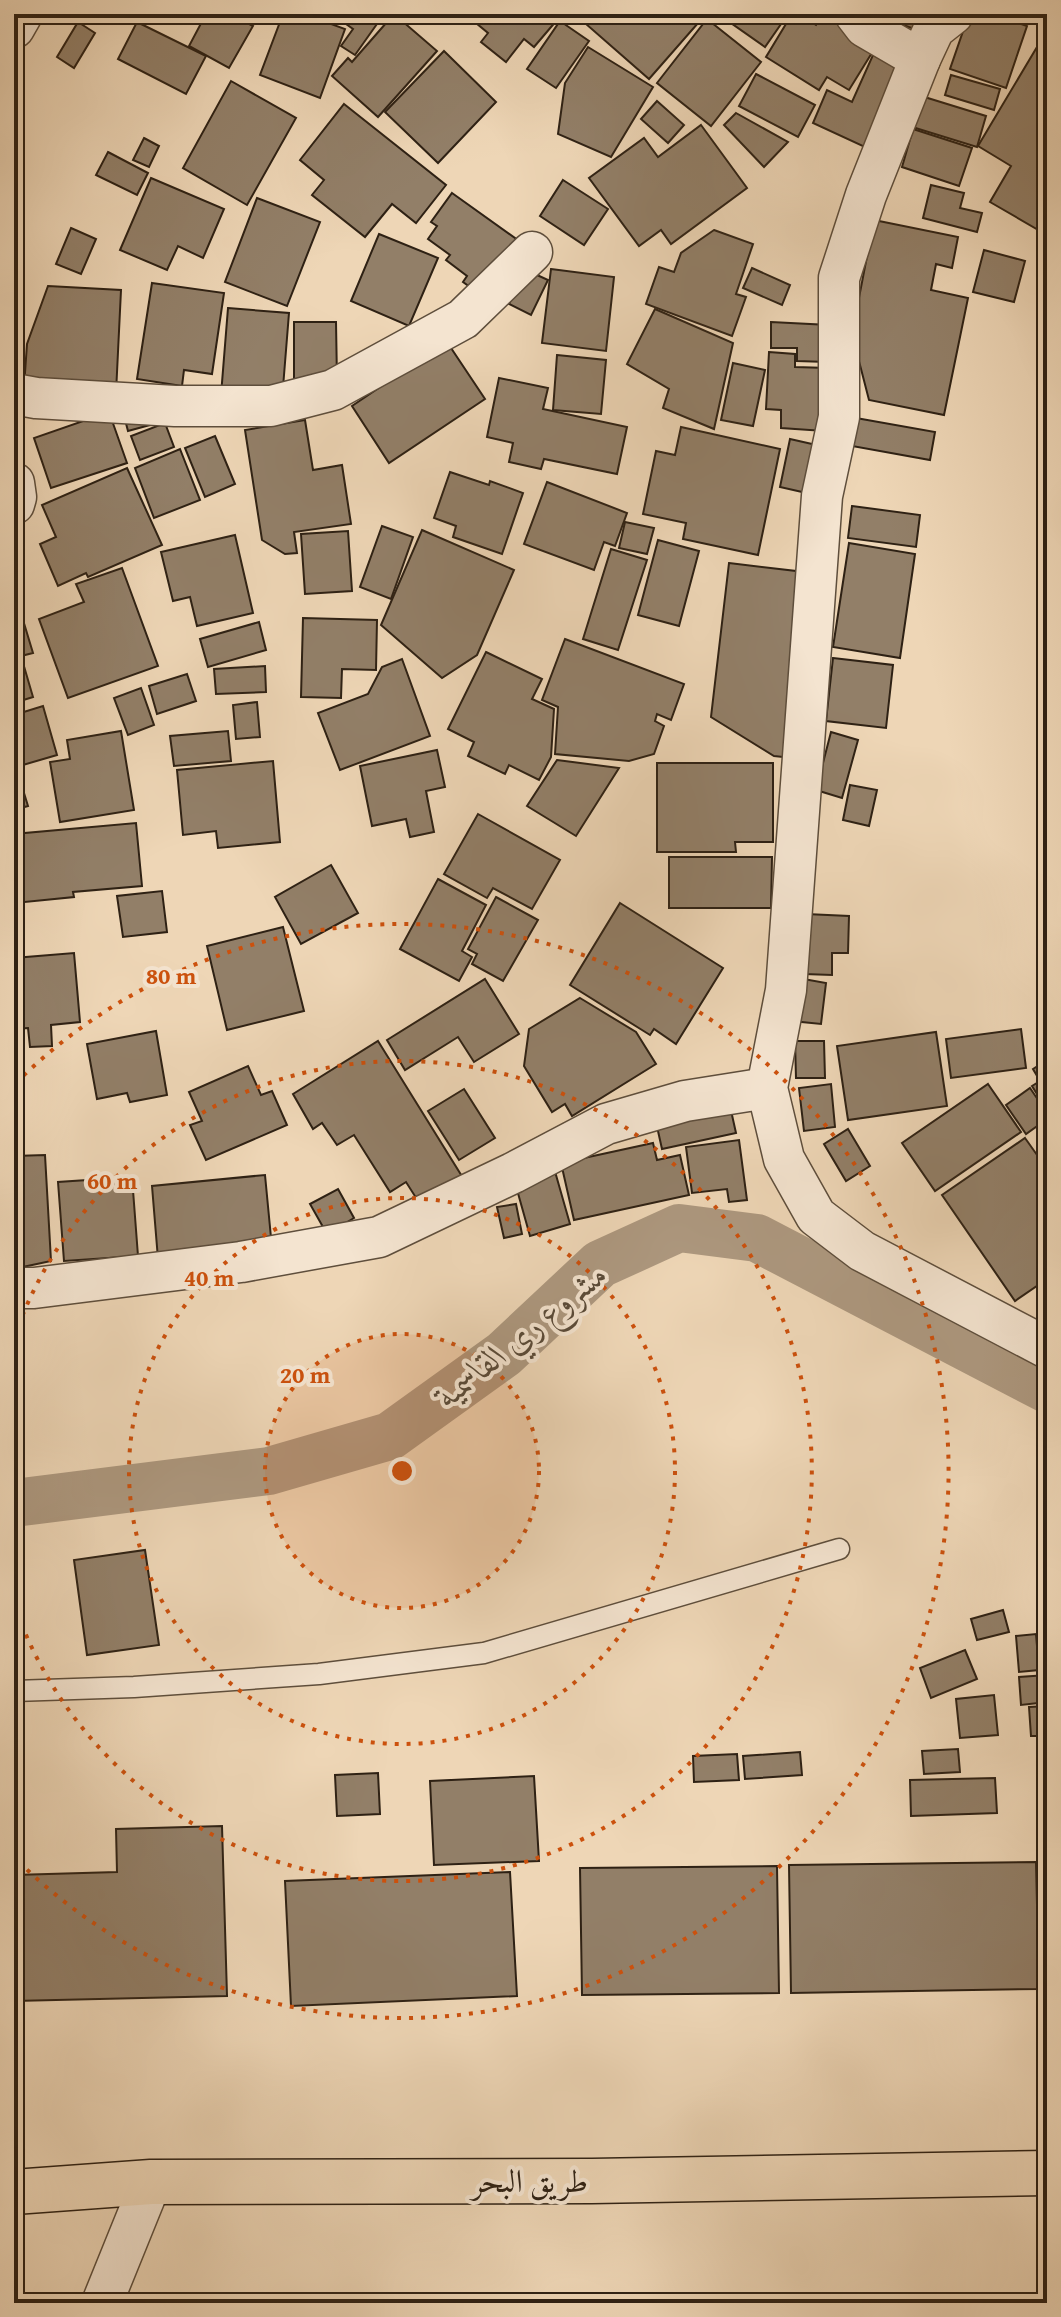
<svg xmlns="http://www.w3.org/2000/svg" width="1061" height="2317" viewBox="0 0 1061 2317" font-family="'Gentium Book Plus',Amiri,serif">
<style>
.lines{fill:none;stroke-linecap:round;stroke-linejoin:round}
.canal{stroke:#ad987f;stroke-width:48}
.building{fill:#927f68;stroke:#2e2114;stroke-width:2}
.service-casing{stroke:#5e4e3c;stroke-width:23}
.minor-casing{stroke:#5e4e3c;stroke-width:43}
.trunk-casing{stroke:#2e2114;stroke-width:47}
.service{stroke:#f4e4d0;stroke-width:20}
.minor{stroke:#f4e4d0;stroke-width:40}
.trunk{stroke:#eed6b6;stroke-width:44}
.ring{fill:none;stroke:#cc510d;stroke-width:4;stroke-dasharray:4 8}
.labels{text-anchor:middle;stroke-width:8;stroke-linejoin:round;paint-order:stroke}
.street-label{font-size:32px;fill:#2e2114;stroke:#f4e4d0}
.water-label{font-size:34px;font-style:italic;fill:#5a4b39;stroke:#f4e4d0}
.centre{fill:#cc510d;stroke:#f4e4d0;stroke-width:4}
.ring-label{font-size:24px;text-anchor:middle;font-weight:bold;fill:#cc510d;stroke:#f4e4d0;stroke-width:8;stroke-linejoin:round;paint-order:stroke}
</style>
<rect width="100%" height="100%" fill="#eed6b6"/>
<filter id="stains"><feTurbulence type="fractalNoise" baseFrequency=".0025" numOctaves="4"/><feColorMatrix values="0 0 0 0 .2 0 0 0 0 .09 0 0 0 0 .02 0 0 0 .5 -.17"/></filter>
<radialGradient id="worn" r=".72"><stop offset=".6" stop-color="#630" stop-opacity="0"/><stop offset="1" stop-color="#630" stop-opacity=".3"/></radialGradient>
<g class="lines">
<polyline class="canal" points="14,1503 269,1471 390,1436 504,1354 600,1264 679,1228 757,1238 1047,1389"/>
</g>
<g class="building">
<polygon points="206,14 231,14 253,26 229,68 189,46"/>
<polygon points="283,14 304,14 345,29 320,98 260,75"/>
<polygon points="332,14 384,14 355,55 341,46 353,29"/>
<polygon points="394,14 437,51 378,117 332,76 348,58 352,62"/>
<polygon points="465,14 550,14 557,20 534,47 524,39 506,62 481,42 488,33"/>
<polygon points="595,14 706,14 649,79 586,24"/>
<polygon points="723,14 788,14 765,47 721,16"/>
<polygon points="792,14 798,14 816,25 823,14 831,14 878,43 849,90 827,77 819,90 766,57"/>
<polygon points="887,14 928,14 923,32 886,19"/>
<polygon points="969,14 993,14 1027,26 1006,88 950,69"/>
<polygon points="707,19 761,62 711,126 657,83"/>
<polygon points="560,21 589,41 556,88 527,69"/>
<polygon points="78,22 95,33 74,68 57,57"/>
<polygon points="137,22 206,56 186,94 118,59"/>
<polygon points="1040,42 1047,47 1047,235 990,202 1011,166 978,146"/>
<polygon points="588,47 653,87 611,157 558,134 565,83"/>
<polygon points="444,51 496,102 438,163 385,112"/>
<polygon points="873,55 903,68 867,148 813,123 827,90 852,102"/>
<polygon points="756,74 815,105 798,137 739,106"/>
<polygon points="951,75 1000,89 994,110 945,95"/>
<polygon points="231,81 296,118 247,205 183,168"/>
<polygon points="918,95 986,116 977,147 909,126"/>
<polygon points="657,101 684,125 668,143 641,119"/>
<polygon points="344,104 446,185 416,223 392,204 365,237 312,195 324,180 300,160"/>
<polygon points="736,113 788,142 764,167 724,125"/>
<polygon points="701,125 747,188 671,244 661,230 639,246 589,178 644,138 658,157"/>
<polygon points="913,129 972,148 959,186 902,167"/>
<polygon points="144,138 159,146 149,167 133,160"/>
<polygon points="108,152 148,173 137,195 96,175"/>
<polygon points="151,178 224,209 203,258 178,246 167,270 120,250"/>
<polygon points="563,180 608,209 584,245 540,216"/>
<polygon points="931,185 964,193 960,208 982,213 977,232 923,218"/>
<polygon points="452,193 522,243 484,297 463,282 467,276 446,260 450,255 428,239 437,226 431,222"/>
<polygon points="257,198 320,222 287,306 225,282"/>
<polygon points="874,220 958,237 952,268 936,264 931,290 968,298 944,415 869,400 852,334"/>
<polygon points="71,228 96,239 81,274 56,264"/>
<polygon points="714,230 753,244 736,294 746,297 732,336 646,304 659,267 674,272 681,253"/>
<polygon points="379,234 438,258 409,326 351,301"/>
<polygon points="984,250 1025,261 1014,302 973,292"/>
<polygon points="752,268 790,285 782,305 743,288"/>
<polygon points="524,269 548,280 531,315 509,304"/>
<polygon points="551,269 614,277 606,351 542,343"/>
<polygon points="152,283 224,293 212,374 184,370 182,386 137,379"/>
<polygon points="48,286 121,290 116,393 24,387 27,344"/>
<polygon points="228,308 289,313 282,400 221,395"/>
<polygon points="655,309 733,343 714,429 663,408 669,389 627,364"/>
<polygon points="294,322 336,322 337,381 294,381"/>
<polygon points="771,322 829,325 827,362 797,361 797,348 771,348"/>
<polygon points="447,342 485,399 389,463 352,406"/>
<polygon points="769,352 795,354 795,367 828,368 824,431 781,428 781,410 766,409"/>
<polygon points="557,355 606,360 601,414 553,410"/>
<polygon points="733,363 765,370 753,426 721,420"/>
<polygon points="499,378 548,388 543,409 627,427 617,474 544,459 541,469 509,462 513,443 487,437"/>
<polygon points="146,406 150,425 128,431 123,412"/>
<polygon points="109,412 127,463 51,488 34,438"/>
<polygon points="856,418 935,432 930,460 852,446"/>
<polygon points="305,420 313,470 342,465 351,524 294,532 297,553 285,554 262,540 245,430"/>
<polygon points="165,423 174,447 140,460 131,436"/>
<polygon points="681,427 780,449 758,555 683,539 686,523 643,514 656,451 675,455"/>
<polygon points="215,436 235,484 205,497 185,448"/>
<polygon points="790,439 821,446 811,494 780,487"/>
<polygon points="180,449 200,500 154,518 135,468"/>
<polygon points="127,468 162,545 88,577 86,573 58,586 40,544 56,537 42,505"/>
<polygon points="450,472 489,485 490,481 523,493 502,554 453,537 456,526 434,518"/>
<polygon points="547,482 627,513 615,546 604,542 594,570 524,544"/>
<polygon points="852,506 920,515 916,547 848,538"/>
<polygon points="625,522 654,528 647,554 619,548"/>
<polygon points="382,526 413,537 391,599 360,587"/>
<polygon points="422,530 514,570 477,655 442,678 381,625"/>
<polygon points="348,531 352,591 305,594 301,534"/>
<polygon points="235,535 253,613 197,626 190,597 173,601 161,552"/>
<polygon points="658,540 699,551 679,626 638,615"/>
<polygon points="849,543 915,554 900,658 833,647"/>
<polygon points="611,549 647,560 618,650 583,639"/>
<polygon points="729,563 813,573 792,758 774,756 711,717"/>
<polygon points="122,568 158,666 68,698 39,619 84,602 76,584"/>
<polygon points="17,600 33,653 21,656 33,697 14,703 14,601"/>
<polygon points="303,618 377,620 376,670 342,669 341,698 301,697"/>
<polygon points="259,622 266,650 208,667 200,639"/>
<polygon points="565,639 684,684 671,720 657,714 655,721 664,726 654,754 629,761 555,754 558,707 542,700"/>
<polygon points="486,652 542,679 532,699 554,709 551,757 539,780 509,765 505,774 468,756 474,742 448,729"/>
<polygon points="833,658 893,665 886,728 826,721"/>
<polygon points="402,659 430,736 340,770 318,713 368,694 382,667"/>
<polygon points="265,666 266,692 216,694 214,669"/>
<polygon points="187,674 196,701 157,714 149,686"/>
<polygon points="141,688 154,725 128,735 114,698"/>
<polygon points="257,702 260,737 236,739 233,705"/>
<polygon points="43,706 57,755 16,767 28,806 14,810 14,715"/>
<polygon points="121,731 134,810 60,822 50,762 70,759 67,740"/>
<polygon points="228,731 231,761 174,766 170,736"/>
<polygon points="831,732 858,740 842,798 816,790"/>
<polygon points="437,750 445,787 426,791 434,832 410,837 406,819 372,826 360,766"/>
<polygon points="557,760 619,768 576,836 527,806"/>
<polygon points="273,761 280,842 218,848 216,831 183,835 177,770"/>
<polygon points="657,763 773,763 773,842 735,842 736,852 657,852"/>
<polygon points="850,785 877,790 869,826 843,820"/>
<polygon points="478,814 560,860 532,909 493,888 487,898 444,874"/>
<polygon points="136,823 142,886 73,892 74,897 15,903 14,834"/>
<polygon points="669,857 772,857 771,908 669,908"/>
<polygon points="331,865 358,913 301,944 275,897"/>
<polygon points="438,879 486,905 462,951 472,957 459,981 400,949"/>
<polygon points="162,891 167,932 123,937 117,896"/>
<polygon points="496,897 538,920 503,981 472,964 477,954 468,949"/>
<polygon points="620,903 723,968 676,1044 654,1029 650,1035 570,985"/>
<polygon points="806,914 849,916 848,953 832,953 832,975 804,974"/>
<polygon points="283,927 304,1011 227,1030 207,946"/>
<polygon points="74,953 80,1022 51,1025 52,1046 30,1047 28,1028 14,1029 14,958"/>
<polygon points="798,978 826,983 821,1024 792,1021"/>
<polygon points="485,979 519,1034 474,1062 458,1037 405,1070 387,1040"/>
<polygon points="580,998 636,1032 656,1064 572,1116 565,1104 552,1112 524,1066 529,1029"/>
<polygon points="1021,1029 1026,1068 951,1078 946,1039"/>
<polygon points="156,1031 167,1095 130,1102 127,1093 97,1099 87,1044"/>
<polygon points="936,1032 947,1106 848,1120 837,1046"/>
<polygon points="378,1041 463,1178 420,1204 406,1182 390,1192 354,1135 337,1145 322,1123 313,1129 293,1094"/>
<polygon points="795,1041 824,1041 825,1078 796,1078"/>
<polygon points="1047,1060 1047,1106 1045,1107 1032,1086 1040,1081 1033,1069"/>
<polygon points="248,1066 261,1095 272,1091 287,1125 206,1160 190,1125 202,1121 189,1092"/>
<polygon points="831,1084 835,1127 804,1131 799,1088"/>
<polygon points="988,1084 1021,1132 935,1191 902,1143"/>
<polygon points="1030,1088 1047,1113 1047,1119 1026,1134 1006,1105"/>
<polygon points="464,1089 495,1138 459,1160 428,1111"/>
<polygon points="730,1106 736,1133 662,1149 656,1122"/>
<polygon points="848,1129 870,1166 846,1181 824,1144"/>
<polygon points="1025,1138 1047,1169 1047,1279 1015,1301 942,1195"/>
<polygon points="739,1140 747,1200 729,1202 727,1189 692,1193 686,1147"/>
<polygon points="653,1143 657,1160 680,1155 689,1195 574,1220 561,1163"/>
<polygon points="45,1155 51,1261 18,1268 14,1258 14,1156"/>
<polygon points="554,1168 570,1224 530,1236 514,1179"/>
<polygon points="265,1175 272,1248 158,1259 152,1186"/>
<polygon points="132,1177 138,1256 64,1261 58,1182"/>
<polygon points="338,1189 354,1218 327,1234 310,1204"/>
<polygon points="516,1204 522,1234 504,1238 497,1207"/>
<polygon points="145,1550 159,1645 87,1655 74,1560"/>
<polygon points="1003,1610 1009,1632 977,1640 971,1619"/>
<polygon points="1036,1634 1039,1670 1019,1672 1016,1636"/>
<polygon points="965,1650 977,1679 931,1698 920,1668"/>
<polygon points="1047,1675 1047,1702 1021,1705 1019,1677"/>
<polygon points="994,1695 998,1735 960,1738 956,1699"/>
<polygon points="1047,1706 1047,1736 1031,1736 1029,1707"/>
<polygon points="958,1749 960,1772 924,1774 922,1751"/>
<polygon points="800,1752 802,1775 745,1779 743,1756"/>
<polygon points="737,1754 739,1780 694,1782 693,1756"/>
<polygon points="378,1773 380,1814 337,1816 335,1775"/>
<polygon points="534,1776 539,1861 434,1865 430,1781"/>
<polygon points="995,1778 997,1813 911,1816 910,1780"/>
<polygon points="222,1826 227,1996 14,2001 14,1875 117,1872 116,1829"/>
<polygon points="1036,1862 1039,1989 791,1993 789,1865"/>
<polygon points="777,1866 779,1993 582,1995 580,1868"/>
<polygon points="510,1872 517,1996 291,2006 285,1881"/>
</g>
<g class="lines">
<g class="service-casing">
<polyline id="service" points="14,1691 134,1687 319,1674 484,1653 839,1549"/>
</g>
<g class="minor-casing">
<g id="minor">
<polyline points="855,14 865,27 920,59 934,29 953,14"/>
<polyline points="14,28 22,14"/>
<polyline points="920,59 866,195 839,278 839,417 822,496 786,990 767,1088 784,1159 816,1216 862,1251 1047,1348"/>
<polyline points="14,394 36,398 175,406 271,406 333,390 463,319 532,252"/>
<polyline points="14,483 16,497 14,504"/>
<polyline points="14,1288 34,1288 241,1262 379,1237 513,1173 606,1124 685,1101 767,1088"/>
<polyline points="102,2303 151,2182"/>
</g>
</g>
<g class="trunk-casing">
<polyline id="trunk" points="14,2192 151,2182 592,2181 1047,2173"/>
</g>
<use href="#service" class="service"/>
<use href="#minor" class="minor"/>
<use href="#trunk" class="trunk"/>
</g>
<circle cx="402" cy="1471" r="137" fill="#cc510d" fill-opacity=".12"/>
<g class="ring">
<circle cx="402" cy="1471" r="137"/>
<circle cx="402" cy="1471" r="273"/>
<path d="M14 1338A410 410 0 1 1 14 1604"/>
<path d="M15 1084A547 547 0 1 1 15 1858"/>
</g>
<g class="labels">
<g class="street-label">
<text x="530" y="2192">طريق البحر</text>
</g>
<g class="water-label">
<text transform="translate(521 1334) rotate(-39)" y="12">مشروع ري القاسمية</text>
</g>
</g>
<circle cx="402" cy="1471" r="12" class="centre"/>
<g class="ring-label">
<text x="171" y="984">80 m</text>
<text x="112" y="1189">60 m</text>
<text x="209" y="1286">40 m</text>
<text x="305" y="1383">20 m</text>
</g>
<rect width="1061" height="2317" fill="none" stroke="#eed6b6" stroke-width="48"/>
<rect x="16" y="16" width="1029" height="2285" fill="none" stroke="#2e2114" stroke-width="4"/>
<rect x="24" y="24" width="1013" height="2269" fill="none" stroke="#2e2114" stroke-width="2"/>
<rect width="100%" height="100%" filter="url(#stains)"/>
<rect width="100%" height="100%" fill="url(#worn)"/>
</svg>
